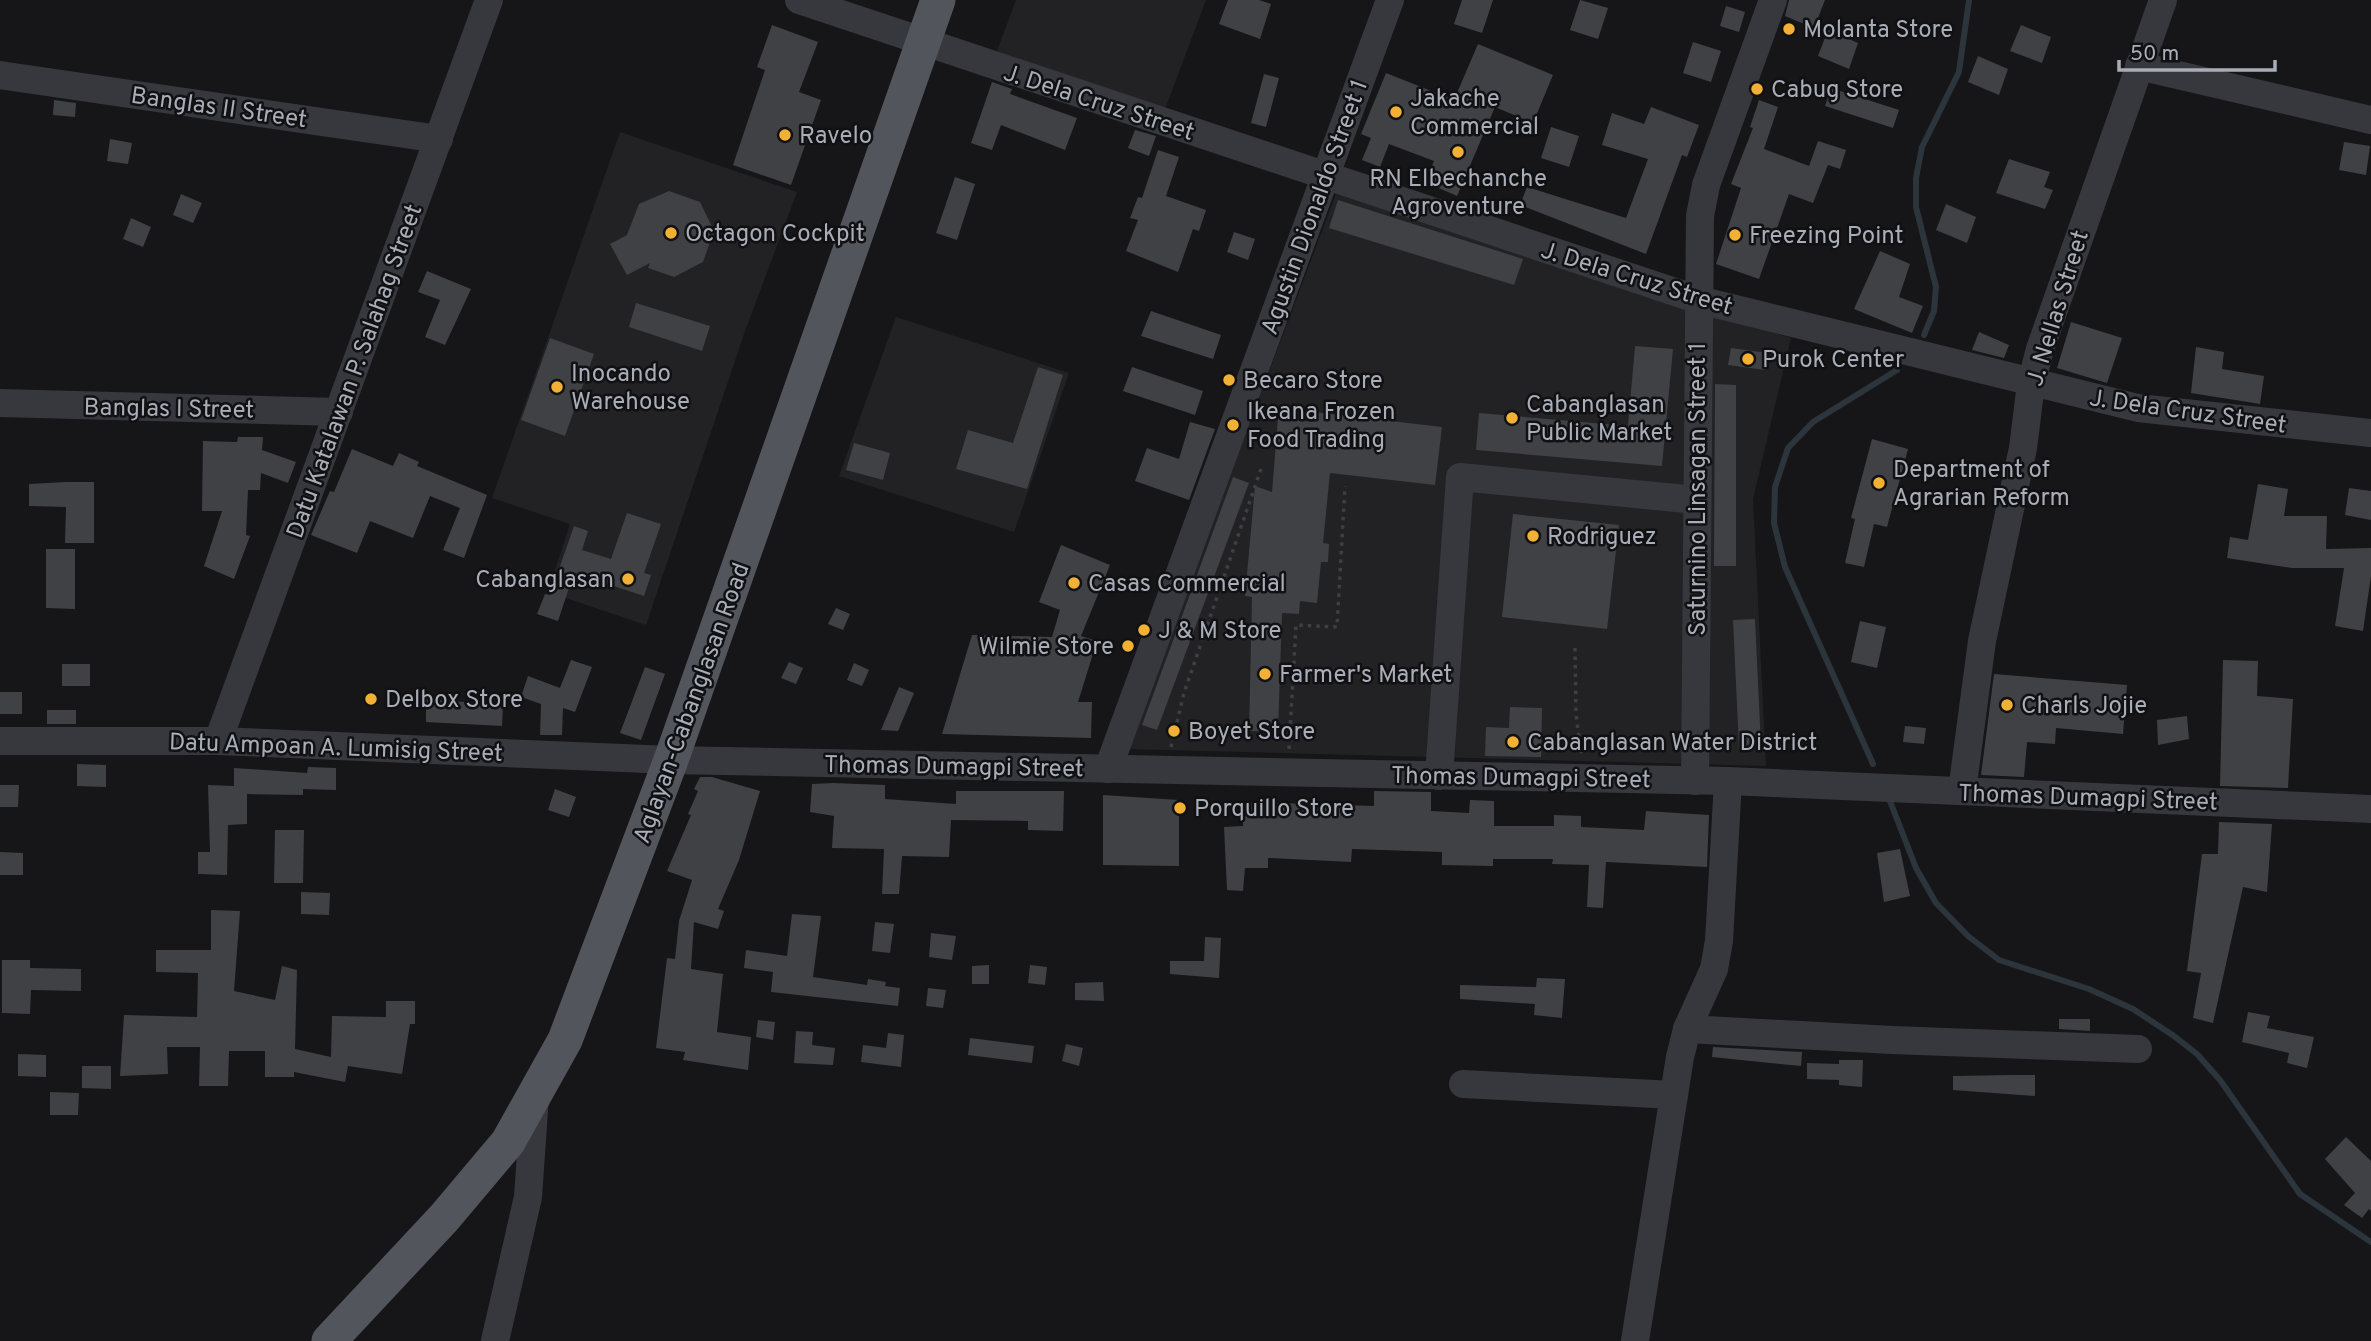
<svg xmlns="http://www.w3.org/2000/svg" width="2371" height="1341" viewBox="0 0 2371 1341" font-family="Overpass,sans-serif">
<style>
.built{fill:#222225}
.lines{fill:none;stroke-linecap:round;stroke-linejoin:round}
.stream{stroke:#2c353c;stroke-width:6}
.building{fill:#404145}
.path{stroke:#3d3f44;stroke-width:3.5;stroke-dasharray:3.5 5;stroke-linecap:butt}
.minor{stroke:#37383d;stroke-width:28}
.major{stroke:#53555c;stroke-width:35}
.poi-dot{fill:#f2b134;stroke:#111113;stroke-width:2.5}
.labels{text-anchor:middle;stroke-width:5;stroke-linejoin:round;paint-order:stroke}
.poi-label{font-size:24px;fill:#a8adb8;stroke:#111113;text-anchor:start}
.street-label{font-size:24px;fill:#a8adb8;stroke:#111113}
</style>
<rect width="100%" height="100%" fill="#161618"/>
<g class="built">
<polygon points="1016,0 1206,0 1164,112 997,51"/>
<polygon points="620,132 797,192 744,334 646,625 548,592 570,524 492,498"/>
<polygon points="1336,194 1791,338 1753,499 1766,766 1127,749"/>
<polygon points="896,317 1069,373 1014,532 839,476"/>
</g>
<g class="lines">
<g class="stream">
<polyline points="1924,335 1934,311 1936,287 1916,207 1916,178 1922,147 1959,72 1969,0"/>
<polyline points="1873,764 1785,567 1774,523 1775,487 1788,448 1813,422 1897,370"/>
<polyline points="1888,796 1916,868 1936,903 1968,936 1999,960 2089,989 2133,1009 2174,1036 2197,1054 2220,1080 2300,1194 2371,1242"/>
</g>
</g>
<g class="building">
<polygon points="1228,0 1259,0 1271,4 1260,39 1219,24"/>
<polygon points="1462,0 1493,0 1482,33 1454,24"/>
<polygon points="1580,0 1608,8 1598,39 1570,30"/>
<polygon points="1789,0 1825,0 1814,28 1785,16"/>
<polygon points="1726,6 1745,12 1739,32 1720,26"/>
<polygon points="772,25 818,42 799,92 821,100 791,185 733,165 765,70 757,67"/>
<polygon points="2021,25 2051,37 2042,63 2010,51"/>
<polygon points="1828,30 1858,43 1849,69 1818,56"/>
<polygon points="1693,42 1721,51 1711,82 1683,73"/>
<polygon points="1478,44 1553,75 1533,123 1495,107 1457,196 1425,182 1434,161 1389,144 1380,167 1362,160 1371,138 1361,134 1386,73 1454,100"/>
<polygon points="1978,56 2008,69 1999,95 1968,82"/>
<polygon points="1264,74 1279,78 1266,127 1251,123"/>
<polygon points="992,82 1012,89 1010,94 1077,118 1065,150 1001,125 992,150 971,143"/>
<polygon points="1831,88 1899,110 1893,128 1825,106"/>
<polygon points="54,100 76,103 75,117 53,115"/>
<polygon points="1759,100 1778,107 1764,149 1809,166 1818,141 1846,150 1840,169 1828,165 1813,203 1789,194 1759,279 1716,264 1741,188 1731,184 1753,128 1750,127"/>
<polygon points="1651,107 1699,125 1687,157 1682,155 1646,254 1520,205 1527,187 1626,218 1648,159 1602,145 1612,113 1644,124"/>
<polygon points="1551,127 1579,136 1569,167 1541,158"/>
<polygon points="1135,130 1156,136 1149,156 1128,148"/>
<polygon points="110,139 132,143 128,164 107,161"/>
<polygon points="2344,142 2370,146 2366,175 2339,170"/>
<polygon points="1158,150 1179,157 1166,196 1206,210 1199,231 1193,229 1178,272 1126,251 1138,220 1130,218 1138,197 1142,198"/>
<polygon points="2009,159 2050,172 2044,187 2053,190 2045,209 1996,193"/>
<polygon points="955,177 975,184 957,240 936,233"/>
<polygon points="669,191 700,202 714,231 703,262 674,277 648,268 650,263 627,275 610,244 627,235 639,204"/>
<polygon points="181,194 202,203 193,223 173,215"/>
<polygon points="1338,200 1523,259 1514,285 1329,228"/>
<polygon points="1946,204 1976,217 1967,243 1936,230"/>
<polygon points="131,218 151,227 143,247 123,239"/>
<polygon points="1234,232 1255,239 1248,260 1227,252"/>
<polygon points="1880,251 1910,264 1899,297 1923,306 1912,333 1854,309"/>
<polygon points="427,271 471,289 445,345 425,337 440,300 418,292"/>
<polygon points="636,303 710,326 702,351 629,327"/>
<polygon points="1151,311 1221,335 1213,359 1141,336"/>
<polygon points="2071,322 2122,338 2107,383 2057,368"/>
<polygon points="1979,332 2009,345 2004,358 1972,350"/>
<polygon points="550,338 594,354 565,436 521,420"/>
<polygon points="1635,346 1673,349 1662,466 1476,450 1479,413 1628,426"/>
<polygon points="2196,347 2224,352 2222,369 2264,376 2260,404 2191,393"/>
<polygon points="1731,348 1768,353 1765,370 1728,365"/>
<polygon points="1038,367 1063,375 1027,489 956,469 968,430 1013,443"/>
<polygon points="1132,367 1203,391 1195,415 1123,391"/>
<polygon points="1715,384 1736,385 1736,566 1714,566"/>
<polygon points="1314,412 1442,427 1435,485 1330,473 1323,543 1329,544 1328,562 1321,562 1317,603 1300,601 1299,614 1282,613 1278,731 1249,731 1252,597 1245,596 1255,486 1272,492 1278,418 1313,422"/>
<polygon points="1190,422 1215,429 1189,500 1135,481 1147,448 1179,459"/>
<polygon points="238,437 263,437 262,450 296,462 288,483 261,473 260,490 248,490 246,535 250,536 234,579 204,566 222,511 202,511 203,441 237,442"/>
<polygon points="1872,439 1908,449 1887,527 1874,524 1864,567 1845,563 1855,519 1851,518"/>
<polygon points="854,443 890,453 883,480 846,470"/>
<polygon points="352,449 393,466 399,453 419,462 417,466 487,495 464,558 443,550 460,508 430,496 413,538 370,521 357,553 311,535 330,491 334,492"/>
<polygon points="1233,477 1249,483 1157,730 1142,725"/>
<polygon points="66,482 94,482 94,543 65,543 66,507 29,506 29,484"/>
<polygon points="2258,484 2288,489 2284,516 2327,516 2326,549 2371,548 2371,576 2363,631 2335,626 2344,568 2292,568 2227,558 2230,537 2248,540"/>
<polygon points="2349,488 2371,491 2371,520 2345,515"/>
<polygon points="627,513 661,524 644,573 651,575 644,596 574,573 558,621 537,614 545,594 550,595 574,526 588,531 582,550 611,559"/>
<polygon points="1513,514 1619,525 1607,629 1502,617"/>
<polygon points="1061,545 1110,565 1081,636 1097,641 1078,702 1092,702 1091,738 942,734 972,635 1052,637 1060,610 1039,602"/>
<polygon points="46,549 75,549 75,609 46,608"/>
<polygon points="836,608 850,614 843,630 828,624"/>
<polygon points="1755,619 1761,747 1739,748 1733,620"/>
<polygon points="1860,621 1886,627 1877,668 1851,662"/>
<polygon points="571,660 592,667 575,712 563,708 562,735 540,735 541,704 521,697 528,676 560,688"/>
<polygon points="2223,660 2258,661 2257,696 2293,699 2288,788 2220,786"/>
<polygon points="789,662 803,668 796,684 781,678"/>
<polygon points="854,663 869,670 862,686 847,680"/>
<rect x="62" y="664" width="28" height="22"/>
<polygon points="645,667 665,674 641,740 620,733"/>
<polygon points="1994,674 2127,685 2123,734 2056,728 2055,744 2027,742 2024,777 1981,775"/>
<polygon points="899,687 914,693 898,731 881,730"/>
<rect x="0" y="692" width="22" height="22"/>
<polygon points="426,699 503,705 502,726 426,722"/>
<polygon points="1510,707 1542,708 1541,757 1485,756 1486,727 1509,728"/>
<rect x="47" y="710" width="29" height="14"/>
<polygon points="2187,716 2189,739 2158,745 2157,720"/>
<polygon points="1905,726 1926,728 1924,744 1903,742"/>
<polygon points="77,764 106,765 106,787 77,786"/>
<polygon points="308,767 336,768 336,790 303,789 303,795 247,794 247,824 228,825 227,875 198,874 198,852 210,852 208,785 234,786 234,768 307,773"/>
<polygon points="700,777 712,777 760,791 739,860 718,909 724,911 718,929 694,922 691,969 723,974 717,1032 751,1037 748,1070 683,1060 685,1052 656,1048 667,958 675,959 679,921 692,880 667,871 691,815 688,814 698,791 694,789"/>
<polygon points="833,783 885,785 885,799 956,804 956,791 1064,791 1063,831 1028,830 1028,821 951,820 949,857 902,856 899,894 882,894 884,849 832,848 834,816 810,812 812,784"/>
<polygon points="0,785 19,785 18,807 0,807"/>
<polygon points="555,789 576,797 569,817 548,810"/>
<polygon points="1374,791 1431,792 1431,811 1469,813 1470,800 1494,801 1494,826 1554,826 1554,815 1581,816 1581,827 1644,830 1646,811 1709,815 1707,867 1606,862 1603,908 1587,907 1589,865 1552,864 1553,859 1493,859 1493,866 1442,865 1442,852 1352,849 1351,862 1268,858 1268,868 1245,868 1243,891 1227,890 1224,827 1243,826 1243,802 1374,806"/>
<polygon points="1103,795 1179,800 1179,866 1103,865"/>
<polygon points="2219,822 2272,824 2267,892 2243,887 2213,1023 2193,1018 2201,973 2187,971 2202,854 2218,854"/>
<polygon points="275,830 304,830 303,883 274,883"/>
<polygon points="1900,849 1910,896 1884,902 1877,853"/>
<polygon points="0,852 23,853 23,875 0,875"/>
<polygon points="301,892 330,893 329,915 301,914"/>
<polygon points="211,910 240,911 234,991 275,1000 282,966 297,970 295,1049 331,1057 332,1016 386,1017 386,1001 415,1001 415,1024 410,1024 402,1074 348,1066 345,1082 294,1072 294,1077 265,1077 265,1051 229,1051 228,1086 199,1086 200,1047 167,1047 168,1074 120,1076 124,1015 197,1017 198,973 156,972 156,950 211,950"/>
<polygon points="792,914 821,916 813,977 867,985 868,979 886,982 885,986 900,988 898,1006 771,992 773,972 744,968 746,950 787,956"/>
<polygon points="875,922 894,924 890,953 872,951"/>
<polygon points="931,933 956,936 952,960 929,957"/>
<polygon points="1205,937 1221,938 1219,978 1170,974 1170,961 1204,961"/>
<polygon points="2,960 30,960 30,968 81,969 81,991 31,990 30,1014 2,1013"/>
<polygon points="989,965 989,984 972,984 972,966"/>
<polygon points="1030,965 1047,967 1045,985 1028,983"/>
<polygon points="1537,978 1565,979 1562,1018 1534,1015 1535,1004 1460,999 1460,985 1536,987"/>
<polygon points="1103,982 1104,1001 1075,1000 1075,983"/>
<polygon points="928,988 946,990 943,1008 926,1006"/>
<polygon points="2248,1012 2270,1016 2267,1028 2314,1037 2307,1068 2287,1063 2289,1053 2242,1042"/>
<polygon points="2059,1019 2090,1019 2090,1031 2059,1029"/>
<polygon points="758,1020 775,1022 773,1040 756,1037"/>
<polygon points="796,1031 813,1032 812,1045 835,1048 833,1065 794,1063"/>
<polygon points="888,1033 904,1035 901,1067 861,1062 863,1045 886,1048"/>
<polygon points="970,1038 1034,1046 1032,1063 968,1055"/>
<polygon points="1066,1044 1083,1048 1079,1066 1062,1061"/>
<polygon points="1713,1047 1802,1052 1801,1066 1712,1057"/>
<polygon points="18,1054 46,1055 46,1077 18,1076"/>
<polygon points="1839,1060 1863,1060 1862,1087 1839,1085 1839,1080 1807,1079 1807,1063 1839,1064"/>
<polygon points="82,1066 111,1066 111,1089 82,1088"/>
<polygon points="2012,1075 2035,1075 2035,1096 1953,1090 1953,1076"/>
<polygon points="50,1092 79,1093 78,1115 50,1115"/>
<polygon points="2346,1137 2371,1161 2371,1211 2369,1209 2362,1218 2344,1205 2355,1193 2325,1159"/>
</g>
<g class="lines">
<g class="path">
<polyline points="1575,648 1576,714 1581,754"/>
<polyline points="1171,747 1184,693 1261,469"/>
<polyline points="1289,749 1296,625 1337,627 1345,486"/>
</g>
<g class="minor">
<polyline points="799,0 1699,300 2138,408 2371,433"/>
<polyline points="2139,66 2371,120"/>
<polyline points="0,75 439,139"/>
<polyline points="0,403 339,412"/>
<polyline points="0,741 218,741 671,760 1728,781 2371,809"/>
<polyline points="218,741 489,0"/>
<polyline points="1108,769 1390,0"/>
<polyline points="1439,776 1460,477 1697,500"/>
<polyline points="1695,781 1700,216 1706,185 1773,0"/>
<polyline points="1962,791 1982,641 2023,448 2031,384 2040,349 2163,0"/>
<polyline points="1687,1029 1892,1040 2138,1049"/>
<polyline points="1463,1084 1674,1095"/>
<polyline points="495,1341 528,1197 535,1096"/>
<polyline points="1635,1341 1680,1057 1687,1029 1714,969 1719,941 1728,781"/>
</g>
<polyline class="major" points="329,1341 444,1218 508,1142 565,1040 671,760 938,0"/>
</g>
<g class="poi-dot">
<circle cx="1789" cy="29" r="7"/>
<circle cx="1757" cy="89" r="7"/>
<circle cx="1396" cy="112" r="7"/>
<circle cx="785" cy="135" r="7"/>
<circle cx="1458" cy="152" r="7"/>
<circle cx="671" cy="233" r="7"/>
<circle cx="1735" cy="235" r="7"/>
<circle cx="1748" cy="359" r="7"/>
<circle cx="1229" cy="380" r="7"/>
<circle cx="557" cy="387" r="7"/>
<circle cx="1512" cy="418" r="7"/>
<circle cx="1233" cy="425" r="7"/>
<circle cx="1879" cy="483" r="7"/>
<circle cx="1533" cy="536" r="7"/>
<circle cx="628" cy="579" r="7"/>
<circle cx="1074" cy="583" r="7"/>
<circle cx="1144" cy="630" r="7"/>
<circle cx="1128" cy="646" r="7"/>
<circle cx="1265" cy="674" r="7"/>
<circle cx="371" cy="699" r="7"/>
<circle cx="2007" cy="705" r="7"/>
<circle cx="1174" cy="731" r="7"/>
<circle cx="1513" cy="742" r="7"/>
<circle cx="1180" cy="808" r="7"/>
</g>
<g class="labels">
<g class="poi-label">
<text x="1803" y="37">Molanta Store</text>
<text x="1771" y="97">Cabug Store</text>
<text x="1410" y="106">Jakache<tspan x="1410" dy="28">Commercial</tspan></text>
<text x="799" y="143">Ravelo</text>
<text x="1458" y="186" text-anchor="middle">RN Elbechanche<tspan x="1458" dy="28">Agroventure</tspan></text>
<text x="685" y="241">Octagon Cockpit</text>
<text x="1749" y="243">Freezing Point</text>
<text x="1762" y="367">Purok Center</text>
<text x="571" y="381">Inocando<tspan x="571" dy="28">Warehouse</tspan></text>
<text x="1243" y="388">Becaro Store</text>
<text x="1526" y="412">Cabanglasan<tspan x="1526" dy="28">Public Market</tspan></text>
<text x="1247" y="419">Ikeana Frozen<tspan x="1247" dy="28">Food Trading</tspan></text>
<text x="1893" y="477">Department of<tspan x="1893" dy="28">Agrarian Reform</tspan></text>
<text x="1547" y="544">Rodriguez</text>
<text x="614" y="587" text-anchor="end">Cabanglasan</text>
<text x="1088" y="591">Casas Commercial</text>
<text x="1158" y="638">J &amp; M Store</text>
<text x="1114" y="654" text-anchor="end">Wilmie Store</text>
<text x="1279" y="682">Farmer's Market</text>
<text x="385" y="707">Delbox Store</text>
<text x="2021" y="713">Charls Jojie</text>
<text x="1188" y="739">Boyet Store</text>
<text x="1527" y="750">Cabanglasan Water District</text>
<text x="1194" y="816">Porquillo Store</text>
</g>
<g class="street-label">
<text transform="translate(1099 102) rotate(18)" y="8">J. Dela Cruz Street</text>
<text transform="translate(219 107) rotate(8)" y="8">Banglas II Street</text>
<text transform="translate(1314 207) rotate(-70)" y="8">Agustin Dionaldo Street 1</text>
<text transform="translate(1637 278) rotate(17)" y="8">J. Dela Cruz Street</text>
<text transform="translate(2057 308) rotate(-73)" y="8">J. Nellas Street</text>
<text transform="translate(354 371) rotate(-70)" y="8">Datu Katalawan P. Salahag Street</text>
<text transform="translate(169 408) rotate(1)" y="8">Banglas I Street</text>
<text transform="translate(2188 411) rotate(8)" y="8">J. Dela Cruz Street</text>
<text transform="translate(1697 489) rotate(-90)" y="8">Saturnino Linsagan Street 1</text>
<text transform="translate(691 703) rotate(-70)" y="8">Aglayan-Cabanglasan Road</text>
<text transform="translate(336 747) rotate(2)" y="8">Datu Ampoan A. Lumisig Street</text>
<text transform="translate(954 766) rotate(1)" y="8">Thomas Dumagpi Street</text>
<text transform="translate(1521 777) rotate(1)" y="8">Thomas Dumagpi Street</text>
<text transform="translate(2088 797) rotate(2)" y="8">Thomas Dumagpi Street</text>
</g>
</g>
<path d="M2119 60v10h156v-10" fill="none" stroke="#a8adb8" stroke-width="3.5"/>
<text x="2130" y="60" font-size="21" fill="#a8adb8" stroke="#111113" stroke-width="5" paint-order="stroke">50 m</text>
</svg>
